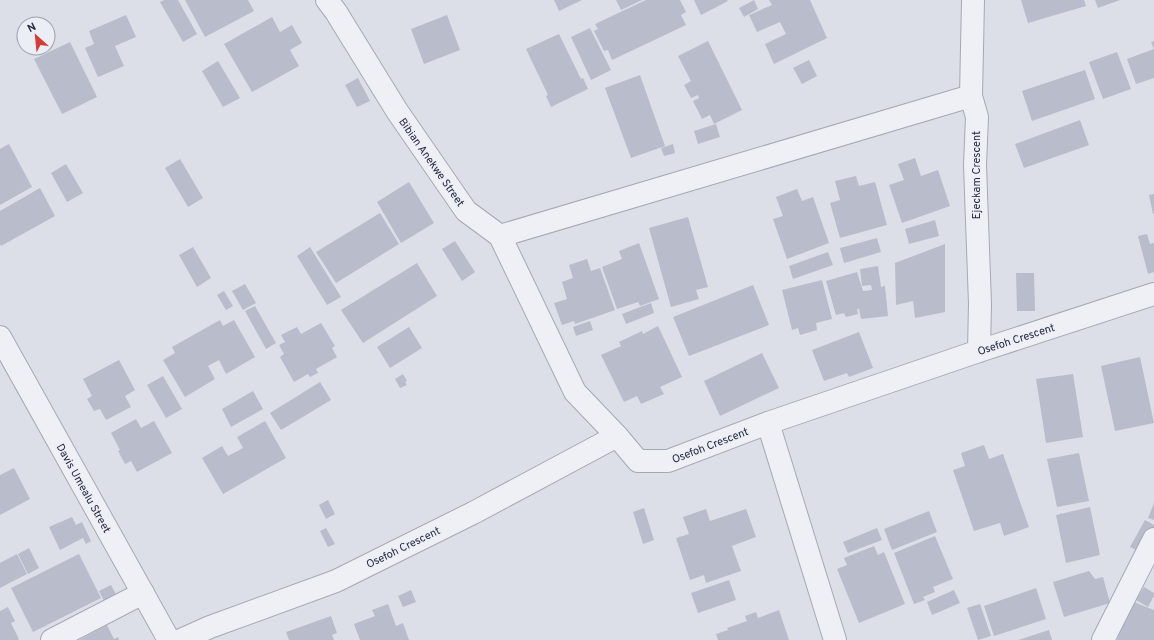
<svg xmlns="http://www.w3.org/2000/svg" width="1154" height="640" viewBox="0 0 1154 640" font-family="Overpass,sans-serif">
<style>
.building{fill:#b9bdcb}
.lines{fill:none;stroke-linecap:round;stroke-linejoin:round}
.minor-casing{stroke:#a5a9b5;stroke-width:24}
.minor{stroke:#eff0f6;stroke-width:22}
.labels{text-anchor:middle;stroke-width:3;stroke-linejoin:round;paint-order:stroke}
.street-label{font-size:11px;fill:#252a3f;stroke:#eceef5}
</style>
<rect width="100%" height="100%" fill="#dcdfe8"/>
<g class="building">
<polygon points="164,0 178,0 197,34 183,42 160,2"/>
<polygon points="185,0 248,0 254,11 205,37"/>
<polygon points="554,0 582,0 559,11"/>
<polygon points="616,0 642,0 621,10"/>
<polygon points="646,0 680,0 686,12 681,15 686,25 612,60 608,50 604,51 594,31 598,29 595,24"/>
<polygon points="694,0 727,0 728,1 701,15"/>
<polygon points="754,0 758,9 744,17 739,8"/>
<polygon points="769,0 810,0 827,38 774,64 765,44 786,34 780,22 757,32 749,15 772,5"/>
<polygon points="1021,0 1084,0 1086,6 1028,23"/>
<polygon points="1095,0 1120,0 1098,8"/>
<polygon points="126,15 136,37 115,46 124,66 98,77 85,48 94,44 89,31"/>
<polygon points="447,15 460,50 424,64 411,29"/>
<polygon points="272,17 280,32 292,25 302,43 290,50 299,66 252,92 224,44"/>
<polygon points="590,28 611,70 591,80 571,37"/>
<polygon points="559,34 581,79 583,78 588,89 551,107 546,96 548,95 526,49"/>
<polygon points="708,41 742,110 714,124 710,115 702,119 693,101 699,98 698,95 691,98 684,85 691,81 678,56"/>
<polygon points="1154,41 1154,78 1136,84 1127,59 1154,49 1151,42"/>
<polygon points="70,42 97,97 62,114 34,59"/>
<polygon points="1117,52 1131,89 1103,99 1089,62"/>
<polygon points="809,60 817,76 802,84 793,68"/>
<polygon points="218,61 240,98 223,107 202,71"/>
<polygon points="1085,70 1095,99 1032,121 1022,91"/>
<polygon points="640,75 665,146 631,158 605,88"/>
<polygon points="358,78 370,101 357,107 345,85"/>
<polygon points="1080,120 1089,145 1024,168 1015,144"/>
<polygon points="716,124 720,137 698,144 694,131"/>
<polygon points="9,144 32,187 0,205 0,149"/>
<polygon points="673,144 675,153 664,156 661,148"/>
<polygon points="915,158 921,176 938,170 950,206 902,223 889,185 904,180 898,164"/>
<polygon points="180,159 203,198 188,207 165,168"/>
<polygon points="66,164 83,193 67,202 51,173"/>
<polygon points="856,176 859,186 875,182 887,225 840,238 830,203 840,200 835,181"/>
<polygon points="409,182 434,223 401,243 377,202"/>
<polygon points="40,188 55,216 1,246 0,244 0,211"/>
<polygon points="797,189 802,201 813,197 829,243 787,259 773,219 783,216 776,197"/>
<polygon points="1154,194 1154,214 1153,214 1149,195"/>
<polygon points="380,213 399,244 336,283 316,252"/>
<polygon points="688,217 708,287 696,290 699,299 671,307 649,228"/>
<polygon points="935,220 939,236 909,244 905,229"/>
<polygon points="1147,234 1150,244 1154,243 1154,272 1148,274 1138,236"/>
<polygon points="877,238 881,252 844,263 840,248"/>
<polygon points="455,241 475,272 462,281 442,249"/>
<polygon points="639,243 659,299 640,306 638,302 617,309 602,267 622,259 619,251"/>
<polygon points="945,244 945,312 915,318 913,301 896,305 895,263"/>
<polygon points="193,247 211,278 197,287 179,255"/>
<polygon points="310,247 341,297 327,305 297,256"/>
<polygon points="828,252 833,265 793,279 789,266"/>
<polygon points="587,259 591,271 600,268 615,310 575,324 574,321 562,325 554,303 567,299 562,282 573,278 569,265"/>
<polygon points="417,263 437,296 363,343 341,310"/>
<polygon points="878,266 881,287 885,286 888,316 861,319 859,309 857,309 858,314 846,317 844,313 836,315 826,281 857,272 863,291 872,290 871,285 862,286 860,269"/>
<polygon points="1016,273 1034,273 1035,311 1017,311"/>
<polygon points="822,280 832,319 816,323 817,330 800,335 798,328 792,330 782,290"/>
<polygon points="245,284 256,303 243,310 232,291"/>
<polygon points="753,285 769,325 689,356 673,317"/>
<polygon points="224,291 233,306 226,310 217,295"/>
<polygon points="651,303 654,313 626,324 622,314"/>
<polygon points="255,306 276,343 266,349 245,311"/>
<polygon points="220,320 223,326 234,320 255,357 226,374 219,360 208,366 215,379 185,397 163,360 175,353 172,347"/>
<polygon points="590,321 593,330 576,336 573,327"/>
<polygon points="321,323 335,346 332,348 337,357 316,369 318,373 310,377 308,374 294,382 280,357 284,354 279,345 285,342 281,335 297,327 301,334"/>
<polygon points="658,326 682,377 660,387 664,394 641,404 637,396 624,402 601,355 621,346 619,342 642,331 643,334"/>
<polygon points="409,327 422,348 390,368 377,347"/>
<polygon points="859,332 873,368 849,377 847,373 824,381 812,350"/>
<polygon points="762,353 779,388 720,416 704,381"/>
<polygon points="1140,357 1154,423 1115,431 1101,366"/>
<polygon points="119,360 135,390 125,396 131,407 106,420 100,409 94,411 87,399 92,396 83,379"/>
<polygon points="403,374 407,381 405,382 407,385 400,388 395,379"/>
<polygon points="1073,374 1083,437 1046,443 1036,379"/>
<polygon points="163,376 182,409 166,418 147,385"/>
<polygon points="320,382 331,400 281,430 270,413"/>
<polygon points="253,391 263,409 231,427 222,409"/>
<polygon points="136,419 141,428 154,421 172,453 137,472 131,461 125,464 118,451 120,450 111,433"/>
<polygon points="265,421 286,458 223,494 202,458 222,446 228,456 243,448 237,437"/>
<polygon points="984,445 989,459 1003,454 1029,527 1004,536 1000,523 974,531 953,470 965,466 961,453"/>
<polygon points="1079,453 1089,501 1057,507 1047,459"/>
<polygon points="14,468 30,499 0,515 0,475"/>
<polygon points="328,500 335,514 326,519 319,505"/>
<polygon points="1154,503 1154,520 1148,518"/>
<polygon points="1090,507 1100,555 1066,563 1056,515"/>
<polygon points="644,508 654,540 643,544 633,512"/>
<polygon points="706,509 710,521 746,509 756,537 732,546 741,571 706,583 704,575 690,580 676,538 689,534 683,517"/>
<polygon points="929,511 937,532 892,550 884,529"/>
<polygon points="72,517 76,525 82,522 91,541 86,544 83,538 60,550 49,527"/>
<polygon points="1145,520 1154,525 1154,530 1142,553 1130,547"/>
<polygon points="326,528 335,544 328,547 320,531"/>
<polygon points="877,528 882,540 848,553 843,542"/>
<polygon points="935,536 953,579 933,587 935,592 923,597 925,600 914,604 894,553"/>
<polygon points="874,546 878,555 884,552 905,604 859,623 837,569 847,565 844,558"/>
<polygon points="29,548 39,568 28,574 18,554"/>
<polygon points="17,554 27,574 0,588 0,563"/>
<polygon points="79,554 101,598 33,632 11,588"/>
<polygon points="1089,571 1095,579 1103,577 1110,603 1064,617 1053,582"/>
<polygon points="729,580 736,600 698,613 691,593"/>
<polygon points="111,585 118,598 106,605 99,591"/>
<polygon points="1144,587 1154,593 1154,596 1148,607 1136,600"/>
<polygon points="1036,588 1046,619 994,636 984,606"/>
<polygon points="411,590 416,602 403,607 398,596"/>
<polygon points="954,590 960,603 932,615 927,602"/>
<polygon points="1131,601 1154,610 1154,640 1117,640"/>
<polygon points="388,604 396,626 403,623 409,640 360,640 354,624 375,616 372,610"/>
<polygon points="980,604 991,636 978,640 967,608"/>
<polygon points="8,607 15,621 11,623 19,639 18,640 0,640 0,611"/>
<polygon points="779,610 789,640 718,640 716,634 728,630 727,628 747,621 745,616 756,612 758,618"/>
<polygon points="331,616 337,633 332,635 334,640 289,640 286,632"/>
<polygon points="107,625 114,639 118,637 119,640 79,640"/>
<polygon points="1049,630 1052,640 1018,640"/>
</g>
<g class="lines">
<g class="minor-casing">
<g id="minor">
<polyline points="327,0 336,12 397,111 466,211 500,236 575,392 617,436"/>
<polyline points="973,0 971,96 977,117 975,165 980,304 979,351"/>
<polyline points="500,236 971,96"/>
<polyline points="0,337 169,640"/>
<polyline points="768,423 835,640"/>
<polyline points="52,640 143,593"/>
<polyline points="181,640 210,627 336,581 473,513 617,436 638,461 668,461 768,423 979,351 1154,294"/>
<polyline points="1103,640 1154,539"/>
</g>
</g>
<use href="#minor" class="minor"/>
</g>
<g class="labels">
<g class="street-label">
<text transform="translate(432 162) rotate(55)" y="4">Bibian Anekwe Street</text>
<text transform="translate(976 175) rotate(-90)" y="4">Ejeckam Crescent</text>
<text transform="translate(1016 339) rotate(-18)" y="4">Osefoh Crescent</text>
<text transform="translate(710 445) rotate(-21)" y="4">Osefoh Crescent</text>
<text transform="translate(84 488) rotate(61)" y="4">Davis Umealu Street</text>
<text transform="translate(403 547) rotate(-26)" y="4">Osefoh Crescent</text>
</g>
</g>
<g transform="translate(36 36) rotate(333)"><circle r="19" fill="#eceef5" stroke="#9ca0ac"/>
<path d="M0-3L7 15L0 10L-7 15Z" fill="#d63b38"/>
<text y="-6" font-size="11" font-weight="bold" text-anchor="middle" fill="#252a3f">N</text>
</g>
</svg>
